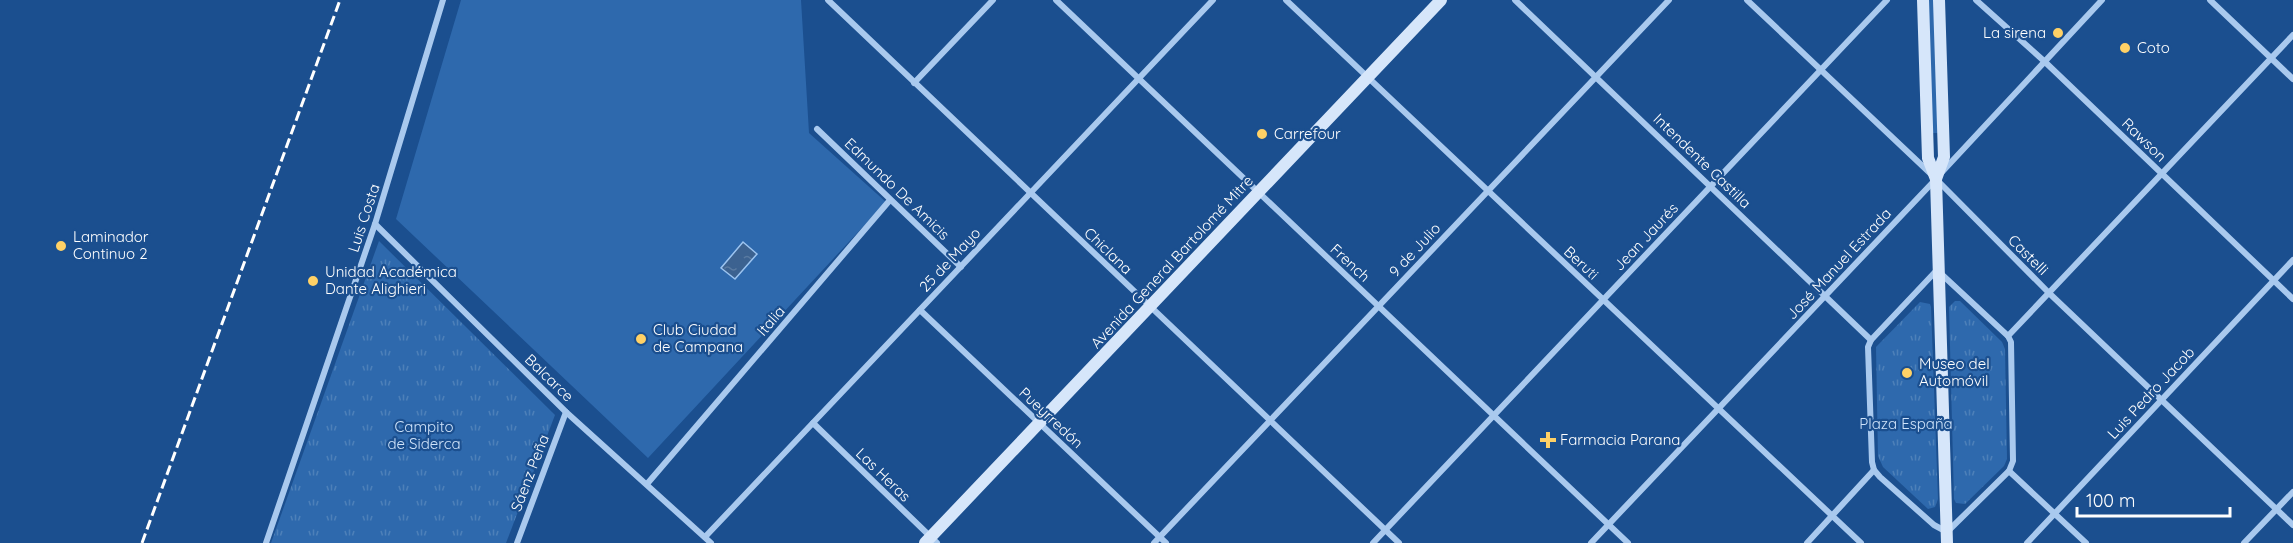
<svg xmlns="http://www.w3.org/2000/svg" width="2293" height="543" viewBox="0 0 2293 543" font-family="Quicksand,sans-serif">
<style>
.green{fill:#2e69ad}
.park{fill:url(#park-tufts)}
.water{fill:url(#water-ripples);stroke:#9cc4f0;stroke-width:1.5}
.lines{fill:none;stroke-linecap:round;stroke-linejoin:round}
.minor{stroke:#a9c9ee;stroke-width:6}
.secondary{stroke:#d6e6fa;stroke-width:12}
.rail{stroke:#fff;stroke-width:3;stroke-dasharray:10 4.5;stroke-linecap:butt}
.poi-dot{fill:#ffd166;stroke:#1b4f8f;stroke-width:2}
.labels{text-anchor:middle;stroke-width:4.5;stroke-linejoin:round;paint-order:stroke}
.poi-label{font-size:15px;fill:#fff;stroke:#1b4f8f;text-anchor:start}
.street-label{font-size:15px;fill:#fff;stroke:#1b4f8f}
.park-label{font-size:15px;fill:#cfe3fa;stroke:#1b4f8f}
</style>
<defs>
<pattern id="park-tufts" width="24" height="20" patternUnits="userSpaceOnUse" patternTransform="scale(1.5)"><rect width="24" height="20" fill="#2e69ad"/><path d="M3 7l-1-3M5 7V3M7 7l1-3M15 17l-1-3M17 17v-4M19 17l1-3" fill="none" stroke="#4d80b9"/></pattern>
<pattern id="water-ripples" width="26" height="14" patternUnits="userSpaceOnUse" patternTransform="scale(1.5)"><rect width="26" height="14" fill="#3c6290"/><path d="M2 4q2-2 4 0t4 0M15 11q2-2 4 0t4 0" fill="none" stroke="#597aa1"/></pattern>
</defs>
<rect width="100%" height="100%" fill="#1b4f8f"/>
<g class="green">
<polygon points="461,0 801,0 809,133 886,202 648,458 396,219"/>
<polygon points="1928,0 1935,0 1940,133 1932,133"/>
</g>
<g class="park">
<polygon points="379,241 555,415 506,543 271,543"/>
<polygon points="1955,301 1960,301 2002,342 2005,349 2007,459 2004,466 1965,504 1956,503 1954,499 1949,307"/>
<polygon points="1920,302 1930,304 1931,307 1938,499 1935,507 1928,509 1883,467 1878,456 1876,347"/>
</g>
<polygon class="water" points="743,242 757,254 735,279 721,268"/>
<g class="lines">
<g class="minor">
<polyline points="828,0 1399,543"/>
<polyline points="1056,0 1628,543"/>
<polyline points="1286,0 1861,543"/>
<polyline points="1515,0 1871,340"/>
<polyline points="1747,0 1931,174"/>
<polyline points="1976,0 2044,61 2293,299"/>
<polyline points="2210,0 2293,79"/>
<polyline points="914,83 993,0"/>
<polyline points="817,129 961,267"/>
<polyline points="1942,172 2102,0"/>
<polyline points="1938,181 2049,293 2293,525"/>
<polyline points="375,224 566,412 711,543"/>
<polygon points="1937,270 2008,336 2011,342 2013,461 2009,471 1947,532 1934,525 1880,477 1874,470 1872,462 1868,347 1871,340"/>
<polyline points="920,310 1166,543"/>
<polyline points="2008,336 2293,35"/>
<polyline points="813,423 937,543"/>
<polyline points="2009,471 2086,543"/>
<polyline points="647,484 890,200"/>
<polyline points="705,537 1213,0"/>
<polyline points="266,543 375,224 443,0"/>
<polyline points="517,543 566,412"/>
<polyline points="1154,543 1669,0"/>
<polyline points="1373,543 1887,0"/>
<polyline points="1591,543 1935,180"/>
<polyline points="1807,543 1874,470"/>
<polyline points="2027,543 2293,260"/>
<polyline points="2244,543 2293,492"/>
</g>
<g class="secondary">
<polyline points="1923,0 1928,158 1936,179 1947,543"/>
<polyline points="1936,179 1944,157 1939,0"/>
<polyline points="925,543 1441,0"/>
</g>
<polyline class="rail" points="142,543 340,0"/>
</g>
<g class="poi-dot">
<circle cx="2058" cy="33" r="6"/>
<circle cx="2125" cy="48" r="6"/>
<circle cx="1262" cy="134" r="6"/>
<circle cx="61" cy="246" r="6"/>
<circle cx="313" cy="281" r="6"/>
<circle cx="641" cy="339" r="6"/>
<circle cx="1907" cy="373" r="6"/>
<path d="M1545 431h6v6h6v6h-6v6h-6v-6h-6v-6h6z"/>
</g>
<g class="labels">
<g class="poi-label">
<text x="2046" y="38" text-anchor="end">La sirena</text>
<text x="2137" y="53">Coto</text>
<text x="1274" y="139">Carrefour</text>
<text x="73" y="242">Laminador<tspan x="73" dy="17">Continuo 2</tspan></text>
<text x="325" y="277">Unidad Académica<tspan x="325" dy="17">Dante Alighieri</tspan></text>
<text x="653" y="335">Club Ciudad<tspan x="653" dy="17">de Campana</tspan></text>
<text x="1919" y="369">Museo del<tspan x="1919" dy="17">Automóvil</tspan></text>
<text x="1560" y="445">Farmacia Parana</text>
</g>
<g class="street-label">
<text transform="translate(2144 140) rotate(44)" y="5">Rawson</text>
<text transform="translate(1702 161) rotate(44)" y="5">Intendente Castilla</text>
<text transform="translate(897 189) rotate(44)" y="5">Edmundo De Amicis</text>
<text transform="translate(364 218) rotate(-72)" y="5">Luis Costa</text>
<text transform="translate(1646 237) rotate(-47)" y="5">Jean Jaurés</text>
<text transform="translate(1415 250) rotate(-47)" y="5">9 de Julio</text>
<text transform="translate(1108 251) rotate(44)" y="5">Chiclana</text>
<text transform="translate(2028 255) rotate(45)" y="5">Castelli</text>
<text transform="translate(950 260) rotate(-47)" y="5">25 de Mayo</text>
<text transform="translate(1172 262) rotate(-47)" y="5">Avenida General Bartolomé Mitre</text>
<text transform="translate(1350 263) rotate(43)" y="5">French</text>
<text transform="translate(1581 263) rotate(43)" y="5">Beruti</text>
<text transform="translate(1839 264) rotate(-47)" y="5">José Manuel Estrada</text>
<text transform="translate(771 321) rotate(-49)" y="5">Italia</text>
<text transform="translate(549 378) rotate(44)" y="5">Balcarce</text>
<text transform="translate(2151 393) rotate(-47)" y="5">Luis Pedro Jacob</text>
<text transform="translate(1051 418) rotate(43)" y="5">Pueyrredón</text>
<text transform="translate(530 473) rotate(-69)" y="5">Sáenz Peña</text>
<text transform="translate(883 475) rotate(44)" y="5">Las Heras</text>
</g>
<g class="park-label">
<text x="1906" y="429">Plaza España</text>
<text x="424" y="432">Campito<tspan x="424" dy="17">de Siderca</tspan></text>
</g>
</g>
<path d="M2077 507v9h153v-9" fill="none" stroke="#ffffff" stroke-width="3"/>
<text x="2086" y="507" font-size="18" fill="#ffffff" stroke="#1b4f8f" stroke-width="4.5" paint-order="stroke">100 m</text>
</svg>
